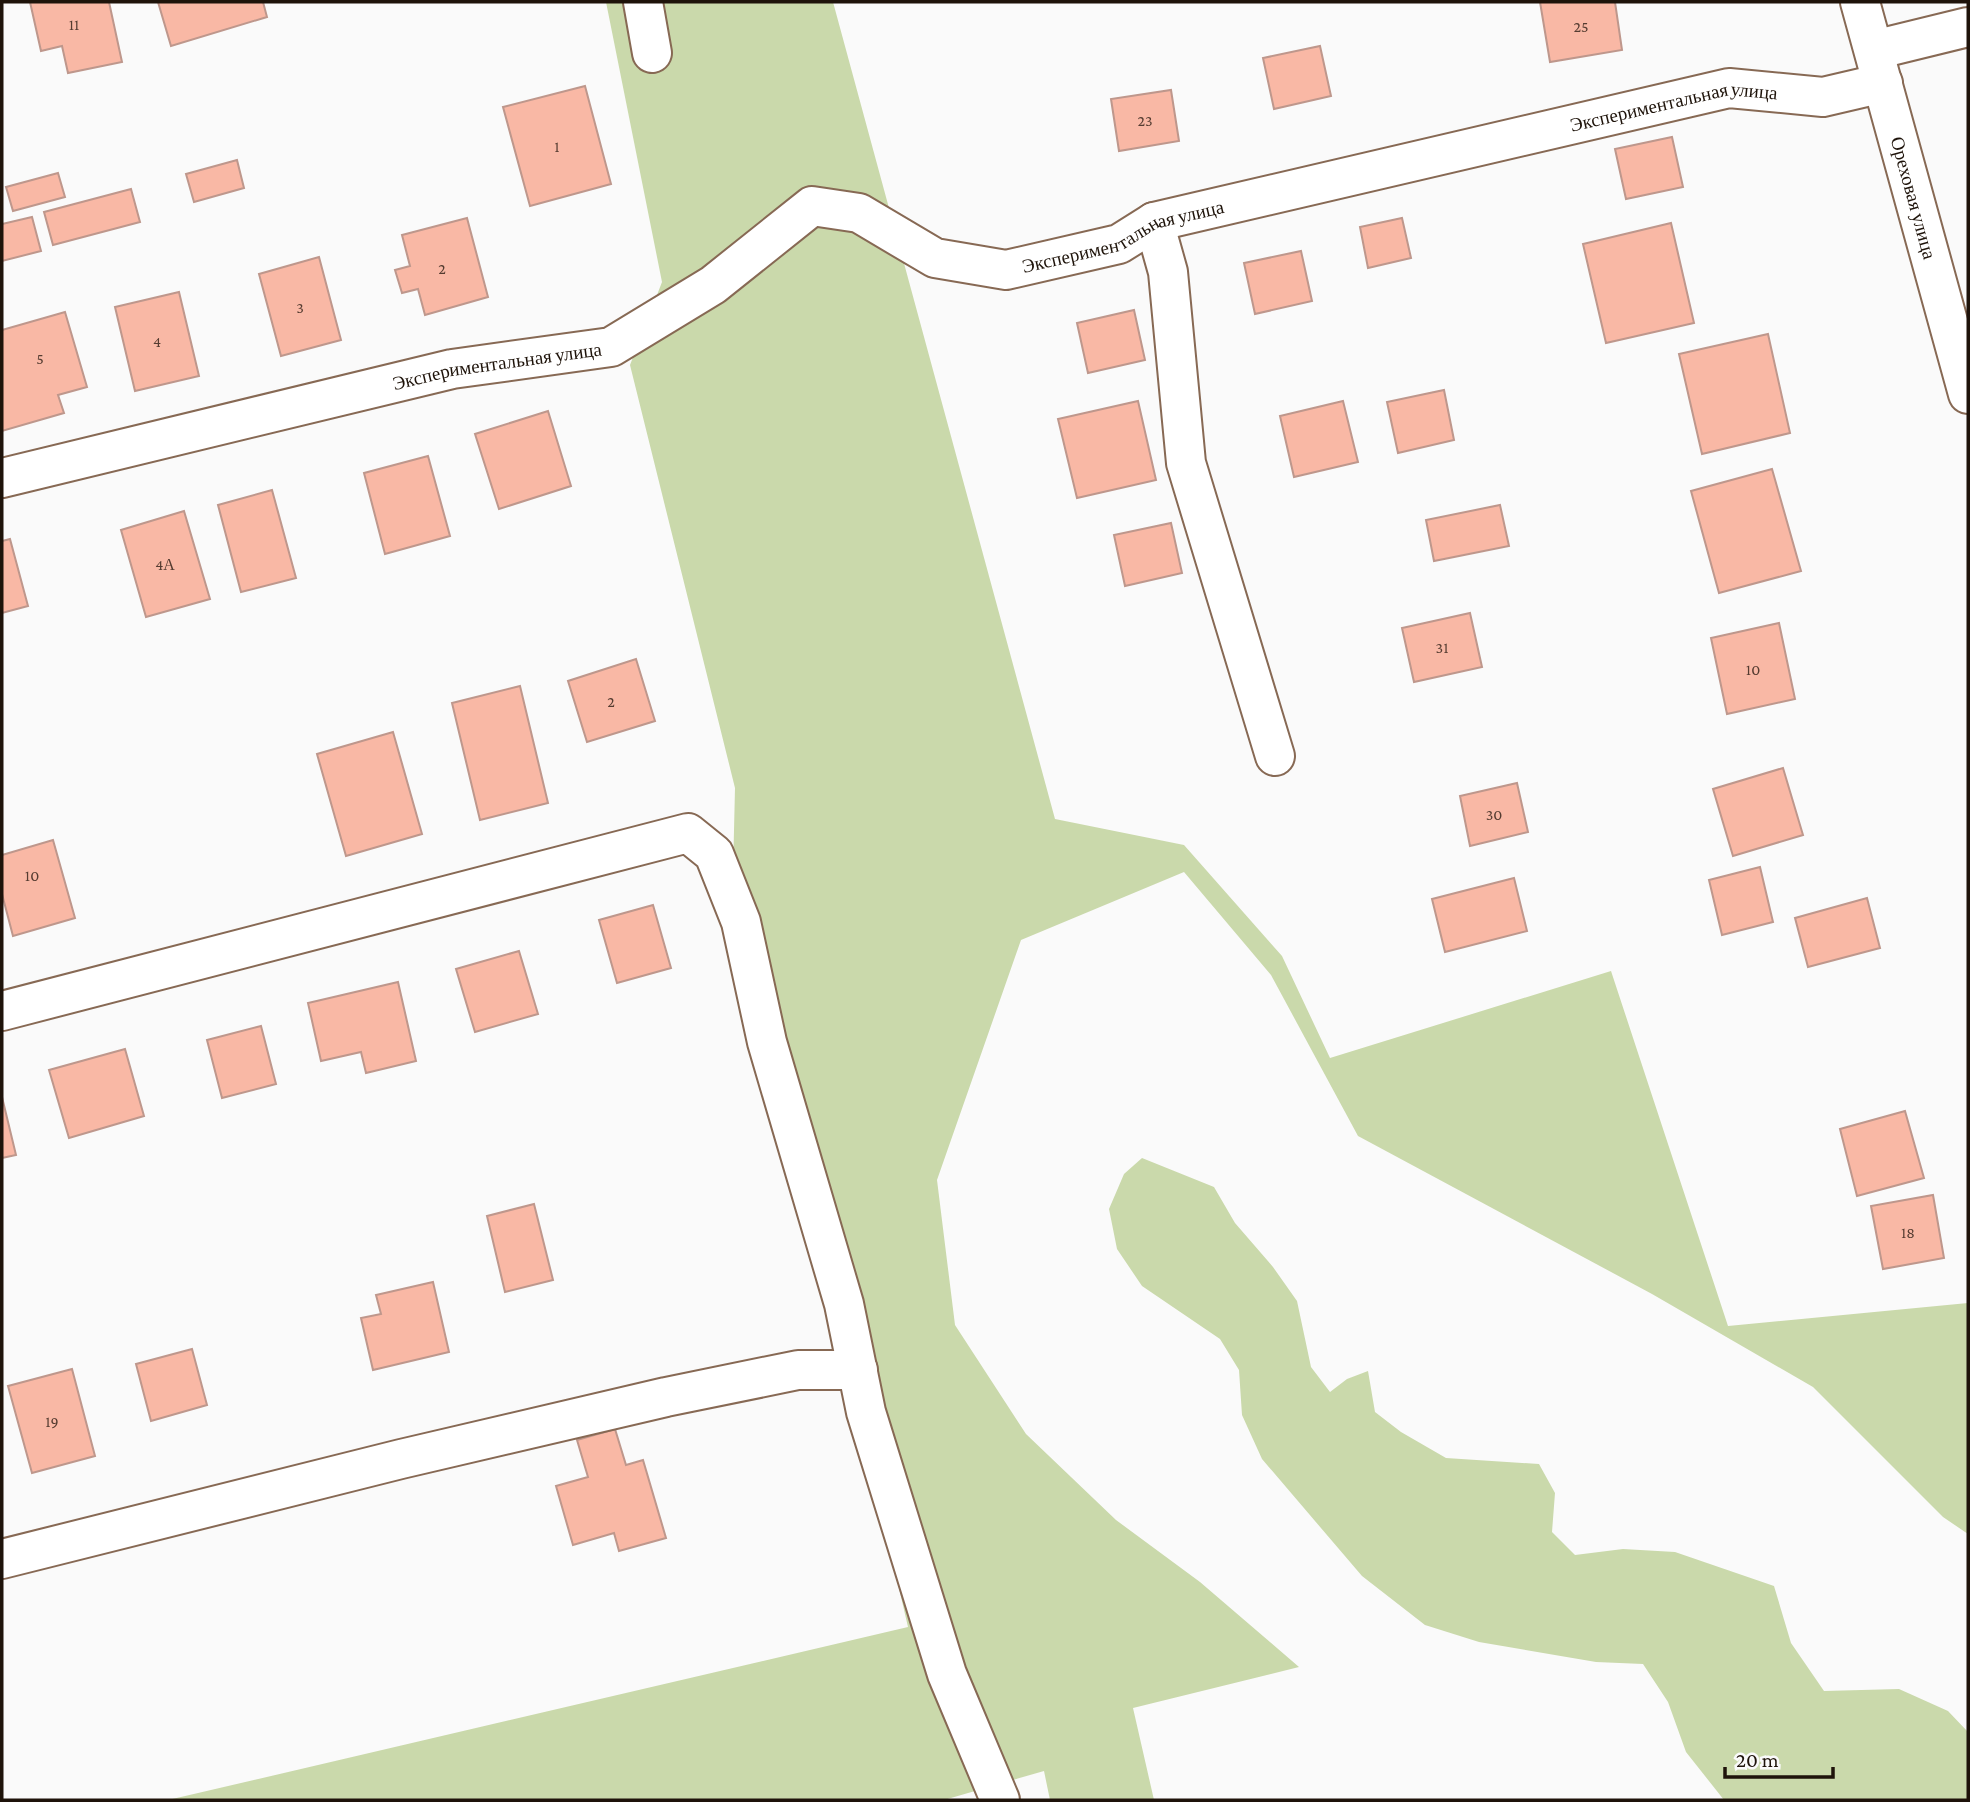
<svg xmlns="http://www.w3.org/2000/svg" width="1970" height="1802" viewBox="0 0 1970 1802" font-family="'Crimson Pro',serif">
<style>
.green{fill:#cad9ab}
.building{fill:#f9b8a5;stroke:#be978c;stroke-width:2}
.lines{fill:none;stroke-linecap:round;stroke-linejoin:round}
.minor-casing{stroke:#876954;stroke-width:42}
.minor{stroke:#fff;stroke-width:38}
.labels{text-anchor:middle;stroke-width:6;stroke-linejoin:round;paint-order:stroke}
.number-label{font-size:16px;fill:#553c31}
.street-label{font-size:19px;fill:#1e130a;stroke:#fafafa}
</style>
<rect width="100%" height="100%" fill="#fafafa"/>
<g class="green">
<polygon points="606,2 833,2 1055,819 1184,845 1282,956 1330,1058 1611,971 1728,1326 1968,1303 1968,1534 1943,1517 1813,1387 1652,1294 1358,1136 1271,975 1184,872 1021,940 937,1180 955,1325 1026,1434 1116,1520 1200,1582 1299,1667 1133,1708 1154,1800 1050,1800 1044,1771 944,1800 168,1800 908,1627 733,873 735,788 630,365 662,282"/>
<polygon points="1142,1158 1214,1187 1235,1223 1273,1267 1297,1301 1311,1367 1330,1392 1347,1379 1368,1371 1375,1412 1401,1432 1446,1458 1539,1464 1555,1493 1552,1532 1575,1555 1623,1549 1675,1552 1774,1586 1791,1643 1824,1691 1899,1689 1948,1711 1968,1732 1968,1800 1724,1800 1686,1752 1668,1702 1643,1664 1596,1662 1479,1642 1425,1625 1362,1576 1262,1459 1242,1415 1239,1370 1220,1339 1142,1286 1117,1249 1109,1209 1124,1174"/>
</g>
<g class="building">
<polygon points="30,2 109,2 122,62 68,73 62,46 41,51"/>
<polygon points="158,2 263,2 267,17 171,46"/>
<polygon points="1540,2 1615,2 1622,50 1550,62"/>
<polygon points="1320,46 1331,96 1274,109 1263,58"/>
<polygon points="585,86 611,184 530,206 503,107"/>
<polygon points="1171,90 1179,141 1119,151 1111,99"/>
<polygon points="1672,137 1683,187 1626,199 1615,149"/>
<polygon points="237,160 244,188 194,202 186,174"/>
<polygon points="58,173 65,197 13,211 6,187"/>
<polygon points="131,189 140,222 53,245 44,212"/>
<polygon points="32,217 41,251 2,261 2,224"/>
<polygon points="467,218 488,297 425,315 418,289 402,293 395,270 410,266 402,235"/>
<polygon points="1402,218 1411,258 1368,268 1360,227"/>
<polygon points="1671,223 1694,323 1606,343 1583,244"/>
<polygon points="1301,251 1312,301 1255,314 1244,263"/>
<polygon points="319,257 341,340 281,356 259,274"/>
<polygon points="179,292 199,376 135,391 115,307"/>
<polygon points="1134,310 1145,360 1088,373 1077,323"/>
<polygon points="65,312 87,387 58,395 64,413 2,431 2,330"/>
<polygon points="1768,334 1790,433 1702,454 1679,354"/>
<polygon points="1444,390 1454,440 1398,453 1387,402"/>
<polygon points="1138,401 1156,480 1077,498 1058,419"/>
<polygon points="1343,401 1358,462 1294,477 1280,416"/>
<polygon points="548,411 571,486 499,509 475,434"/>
<polygon points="428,456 450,536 385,554 364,473"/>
<polygon points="1772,469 1801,571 1719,593 1691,491"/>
<polygon points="272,490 296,578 241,592 218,505"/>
<polygon points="1500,505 1509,546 1434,561 1426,520"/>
<polygon points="184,511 210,599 146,617 121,530"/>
<polygon points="1171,523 1182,573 1125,586 1114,535"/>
<polygon points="10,539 28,606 2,613 2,541"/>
<polygon points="1470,613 1482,667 1414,682 1402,628"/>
<polygon points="1779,623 1795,699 1727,714 1711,638"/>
<polygon points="636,659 655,721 587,742 568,681"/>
<polygon points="520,686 548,803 480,820 452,703"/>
<polygon points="393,732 422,834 346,856 317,754"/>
<polygon points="1783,768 1803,835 1733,856 1713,789"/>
<polygon points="1517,783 1528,832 1470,846 1460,796"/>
<polygon points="53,840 75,918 13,936 2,894 2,855"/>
<polygon points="1760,867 1773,922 1722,935 1709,880"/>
<polygon points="1514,878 1527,931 1445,952 1432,899"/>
<polygon points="1867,898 1880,948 1808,967 1795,918"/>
<polygon points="653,905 671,968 617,983 599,920"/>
<polygon points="519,951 538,1014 475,1032 456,969"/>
<polygon points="398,982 416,1061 366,1073 361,1052 321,1061 308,1003"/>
<polygon points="261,1026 276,1084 222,1098 207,1040"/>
<polygon points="125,1049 144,1116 69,1138 49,1070"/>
<polygon points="2,1097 16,1155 2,1158"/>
<polygon points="1905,1111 1924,1178 1857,1196 1840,1129"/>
<polygon points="1933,1195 1944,1258 1883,1269 1871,1206"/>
<polygon points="534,1204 553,1280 505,1292 487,1216"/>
<polygon points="433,1282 449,1352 373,1370 361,1318 381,1314 376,1295"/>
<polygon points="192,1349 207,1405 151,1421 136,1364"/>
<polygon points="72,1369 95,1456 32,1473 8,1386"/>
<polygon points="615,1429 626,1465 643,1460 666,1538 619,1551 614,1533 573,1545 556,1486 588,1477 577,1440"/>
</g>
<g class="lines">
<g class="minor-casing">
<g id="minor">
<polyline points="643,2 652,53"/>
<path id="s1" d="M 1860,2 L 1968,394"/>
<polyline points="1874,50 1968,27"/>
<polyline points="1154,222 1168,272 1186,463 1275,756"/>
<path id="s2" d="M 2,478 L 452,369 L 611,347 L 713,285 L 812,206 L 859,213 L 935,258 L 1006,270 L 1119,244 L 1154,222 L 1729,88 L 1823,97 L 1883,83"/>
<polyline points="2,1011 688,833 714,854 741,922 767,1042 844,1304 866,1412 947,1674 1000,1800"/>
<polyline points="2,1559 401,1459 666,1397 798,1370 858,1370"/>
</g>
</g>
<use href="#minor" class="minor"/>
</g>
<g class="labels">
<g class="number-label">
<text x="74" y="30">11</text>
<text x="1581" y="32">25</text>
<text x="1145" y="126">23</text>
<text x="557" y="152">1</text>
<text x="442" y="274">2</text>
<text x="300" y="313">3</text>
<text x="157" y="347">4</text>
<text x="40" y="364">5</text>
<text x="165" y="570">4А</text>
<text x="1442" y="653">31</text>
<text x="1753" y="675">10</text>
<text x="611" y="707">2</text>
<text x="1494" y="820">30</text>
<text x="32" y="881">10</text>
<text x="1908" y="1238">18</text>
<text x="52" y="1427">19</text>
</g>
<g class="street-label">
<text dy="7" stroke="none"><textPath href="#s2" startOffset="1768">Экспериментальная улица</textPath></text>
<text dy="7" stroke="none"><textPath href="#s1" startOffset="203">Ореховая улица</textPath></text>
<text dy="7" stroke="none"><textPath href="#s2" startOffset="1200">Экспериментальная улица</textPath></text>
<text dy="7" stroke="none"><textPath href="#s2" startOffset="508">Экспериментальная улица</textPath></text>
</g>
</g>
<rect width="1970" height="1802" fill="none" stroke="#1e130a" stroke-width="7"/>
<path d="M1725 1767v10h108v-10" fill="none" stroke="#1e130a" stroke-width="3.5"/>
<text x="1736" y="1767" font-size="21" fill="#1e130a" stroke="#fafafa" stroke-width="5" paint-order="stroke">20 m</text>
</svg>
